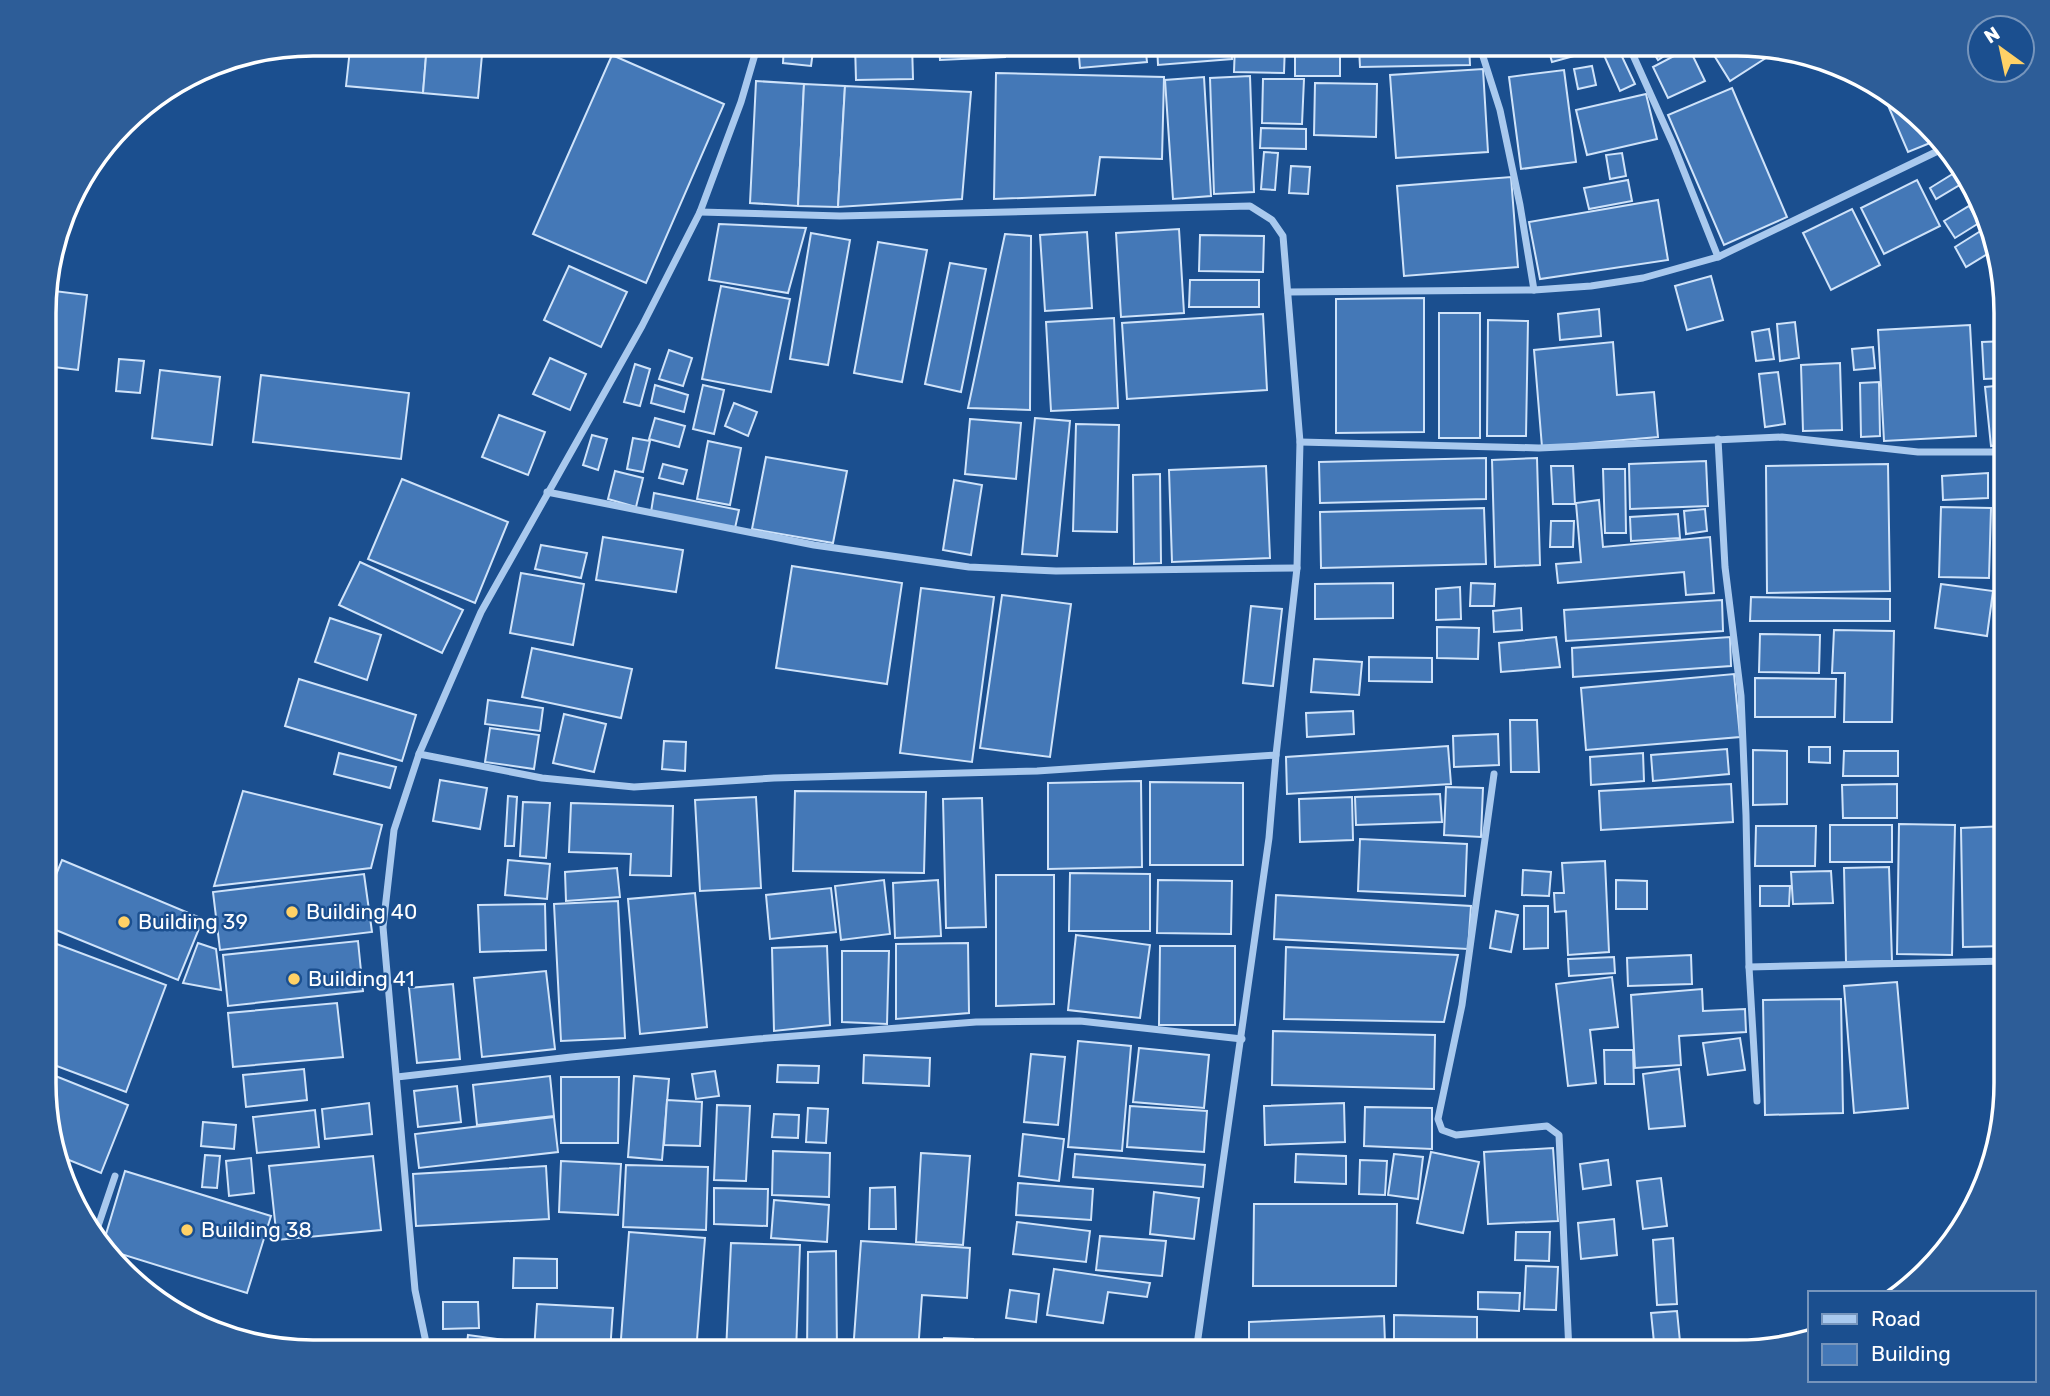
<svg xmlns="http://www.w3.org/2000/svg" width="2050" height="1396" viewBox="0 0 2050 1396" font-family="Rubik,sans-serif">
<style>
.building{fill:#4478b7;stroke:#cfe3fa;stroke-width:2}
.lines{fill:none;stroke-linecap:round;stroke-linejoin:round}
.minor{stroke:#a9c9ee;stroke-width:7}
.poi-dot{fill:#ffd166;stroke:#1b4f8f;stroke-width:2.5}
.labels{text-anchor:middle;stroke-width:5;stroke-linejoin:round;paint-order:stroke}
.poi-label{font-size:21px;fill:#fff;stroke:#1b4f8f;text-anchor:start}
.rim{fill:none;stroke:#fff;stroke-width:3.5}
</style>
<rect width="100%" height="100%" fill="#1b4f8f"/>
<g class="building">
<polygon points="313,44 427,44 423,93 346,86 350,49 303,46"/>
<polygon points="427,44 483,44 478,98 423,93"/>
<polygon points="784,44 814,44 811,66 783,63"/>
<polygon points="855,44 912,44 913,79 856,80"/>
<polygon points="939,44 1005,44 1005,57 940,60"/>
<polygon points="1078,44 1145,44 1147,62 1080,68"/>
<polygon points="1157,44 1231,44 1232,59 1158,65"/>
<polygon points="1235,44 1285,44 1284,73 1234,72"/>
<rect x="1295" y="44" width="45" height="32"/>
<polygon points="1547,44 1590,44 1592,51 1552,62"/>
<polygon points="1648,44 1673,44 1676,48 1658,60"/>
<polygon points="1707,44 1754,44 1763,46 1769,56 1730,81"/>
<polygon points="1469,45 1470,65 1360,67 1359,47"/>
<polygon points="1617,46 1635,84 1620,91 1603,53"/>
<polygon points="1689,48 1705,81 1668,98 1653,67"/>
<polygon points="612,55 724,104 646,283 533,234"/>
<polygon points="1592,66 1596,85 1578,89 1574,69"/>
<polygon points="1483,69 1488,152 1396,158 1390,75"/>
<polygon points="1564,70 1576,162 1521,169 1509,77"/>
<polygon points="996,73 1164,77 1162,159 1100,157 1095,195 994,199"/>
<polygon points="1250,76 1254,192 1214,194 1210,78"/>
<polygon points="1204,77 1211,196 1173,199 1165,80"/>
<polygon points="1263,79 1304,79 1302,124 1262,123"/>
<polygon points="756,81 804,84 798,206 750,203"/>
<polygon points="1315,83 1377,84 1376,137 1314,135"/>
<polygon points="804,84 845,86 838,207 798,206"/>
<polygon points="845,86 971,92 962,199 838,207"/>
<polygon points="1732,88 1787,217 1724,245 1668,115"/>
<polygon points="1881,89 1901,99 1935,141 1908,152"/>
<polygon points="1646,94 1657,139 1587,155 1576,110"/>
<polygon points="1261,128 1306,129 1306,149 1260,148"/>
<polygon points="1264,152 1278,153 1275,190 1261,189"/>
<polygon points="1622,153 1626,176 1610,179 1606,155"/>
<polygon points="1291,166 1310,167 1308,194 1289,193"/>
<polygon points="1959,170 1968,180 1936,199 1930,188"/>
<polygon points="1511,177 1518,267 1404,276 1397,186"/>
<polygon points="1628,180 1632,201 1589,209 1584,188"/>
<polygon points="1917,180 1940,226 1884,254 1861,208"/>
<polygon points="1658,200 1668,260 1540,279 1529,222"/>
<polygon points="1969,206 1979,223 1955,238 1944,221"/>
<polygon points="1852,209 1880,265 1831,290 1803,233"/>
<polygon points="719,224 806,228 788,293 709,280"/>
<polygon points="1987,227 1994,250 1966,267 1955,247"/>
<polygon points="1179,229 1184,313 1121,317 1116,233"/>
<polygon points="1087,232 1092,308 1045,311 1040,235"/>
<polygon points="811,233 850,240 828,365 790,359"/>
<polygon points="1005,234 1031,236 1030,410 968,408"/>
<polygon points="1200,235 1264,236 1263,272 1199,271"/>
<polygon points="878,242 927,250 902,382 854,373"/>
<polygon points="950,263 986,269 961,392 925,384"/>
<polygon points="569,266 627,292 601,347 544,320"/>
<polygon points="1711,276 1723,320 1687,330 1675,286"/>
<polygon points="1190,280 1259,280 1259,307 1189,307"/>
<polygon points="721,286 790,299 771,392 702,379"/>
<polygon points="46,290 87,295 78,370 46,366"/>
<polygon points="1424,298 1424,432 1336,433 1336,299"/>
<polygon points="1599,309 1601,336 1560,340 1558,314"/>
<rect x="1439" y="313" width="41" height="125"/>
<polygon points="1263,314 1267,390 1127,399 1122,323"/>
<polygon points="1114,318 1118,408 1051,411 1046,322"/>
<polygon points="1488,320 1528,321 1526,436 1487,436"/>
<polygon points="1795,322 1799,358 1780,361 1777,324"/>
<polygon points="1970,325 1976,436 1884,441 1878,330"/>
<polygon points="1769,329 1774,359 1756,361 1752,332"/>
<polygon points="2006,341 2006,378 1984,379 1982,342"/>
<polygon points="1613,342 1617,395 1654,392 1658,437 1542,447 1534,350"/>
<polygon points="1873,347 1875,368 1854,370 1852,349"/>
<polygon points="669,350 692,358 683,386 659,379"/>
<polygon points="550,358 586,374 570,410 533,394"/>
<polygon points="119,359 144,361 140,393 116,391"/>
<polygon points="1840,363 1842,430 1803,431 1801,365"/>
<polygon points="635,364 650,369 640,406 624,402"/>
<polygon points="160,370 220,377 212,445 152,438"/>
<polygon points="1778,372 1785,424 1765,427 1759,374"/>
<polygon points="261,375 409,393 401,459 253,442"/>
<polygon points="1879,382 1880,436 1861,437 1860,383"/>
<polygon points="655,385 688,395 684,412 651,403"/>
<polygon points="703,385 724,390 714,434 693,429"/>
<polygon points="2006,385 2006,444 1991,446 1985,387"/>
<polygon points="734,403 757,412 748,436 725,426"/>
<polygon points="499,415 545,432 528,475 482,457"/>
<polygon points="655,418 685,426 679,447 649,439"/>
<polygon points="1035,418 1070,421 1057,556 1022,554"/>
<polygon points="970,419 1021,423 1016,479 965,474"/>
<polygon points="1076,424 1119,425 1117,532 1073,531"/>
<polygon points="592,435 607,439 598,470 583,465"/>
<polygon points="633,438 650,441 643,472 627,469"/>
<polygon points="708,441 741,448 730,505 697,499"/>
<polygon points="766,457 847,471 833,543 752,529"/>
<polygon points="1486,458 1486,499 1320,503 1319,462"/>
<polygon points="1537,458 1540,565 1495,567 1492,460"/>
<polygon points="1706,461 1708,506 1630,509 1629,464"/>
<polygon points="663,464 687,470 683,484 659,478"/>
<polygon points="1888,464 1890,591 1767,593 1766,466"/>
<polygon points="1266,466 1270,558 1172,562 1169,470"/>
<polygon points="1551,466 1573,466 1575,504 1553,504"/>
<polygon points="1603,469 1625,469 1626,533 1605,533"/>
<polygon points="615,471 643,478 636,507 608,499"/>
<polygon points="1988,473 1988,498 1943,500 1942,476"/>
<polygon points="1160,474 1161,563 1134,564 1133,475"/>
<rect x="2002" y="478" width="4" height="24"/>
<polygon points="402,479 508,522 475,603 368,559"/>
<polygon points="954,480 982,485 971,555 943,550"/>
<polygon points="654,493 739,510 735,528 651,512"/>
<polygon points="1599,500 1603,547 1710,537 1714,593 1686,595 1684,572 1558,583 1556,564 1581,562 1576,503"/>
<polygon points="1941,507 1991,508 1989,578 1939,577"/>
<polygon points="1484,508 1486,564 1321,568 1320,512"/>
<polygon points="1705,509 1707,531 1686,534 1684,511"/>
<polygon points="1678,514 1680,538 1631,541 1630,517"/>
<polygon points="1551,521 1574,521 1573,547 1550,547"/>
<polygon points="603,537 683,550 676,592 596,580"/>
<polygon points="541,545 587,553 581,578 535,569"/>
<polygon points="360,562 463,610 442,653 339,605"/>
<polygon points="792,566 902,583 887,684 776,668"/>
<rect x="1999" y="567" width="7" height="59"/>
<polygon points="521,573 584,584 573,645 510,633"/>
<polygon points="1393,583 1393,618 1315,619 1315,584"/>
<polygon points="1471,583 1495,584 1494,606 1470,606"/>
<polygon points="1941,584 1993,591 1987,636 1935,628"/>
<polygon points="1460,587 1461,619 1436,620 1436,589"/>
<polygon points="921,588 994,597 972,762 900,753"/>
<polygon points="1002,595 1071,604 1050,757 980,748"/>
<polygon points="1751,597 1890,599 1890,621 1750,621"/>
<polygon points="1722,600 1723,631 1566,641 1564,610"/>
<polygon points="1251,606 1282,609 1273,686 1243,683"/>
<polygon points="1521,608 1522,630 1494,632 1493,611"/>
<polygon points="330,618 381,635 367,680 315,662"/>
<polygon points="1437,627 1479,628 1478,659 1437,658"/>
<polygon points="1834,630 1894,631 1892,722 1844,722 1845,673 1832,673"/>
<polygon points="1760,634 1820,635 1819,673 1759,672"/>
<polygon points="1556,637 1560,667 1501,672 1499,643"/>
<polygon points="1730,637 1731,666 1573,677 1572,648"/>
<polygon points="532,648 632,669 621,718 522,697"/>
<polygon points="1369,657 1432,658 1432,682 1369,681"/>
<polygon points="1314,659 1362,662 1359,695 1311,692"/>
<polygon points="1734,674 1740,737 1586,750 1581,688"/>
<polygon points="1755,678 1836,679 1835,717 1755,717"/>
<polygon points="299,679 416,715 402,761 285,726"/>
<polygon points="488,700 543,708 540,731 485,724"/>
<polygon points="1353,711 1354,734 1307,737 1306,713"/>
<polygon points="564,714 606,724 594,772 553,763"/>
<polygon points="1510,720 1537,720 1539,772 1511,772"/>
<polygon points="490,728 539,735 534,769 485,762"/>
<polygon points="1498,734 1499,765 1454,767 1453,736"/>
<polygon points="664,741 686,742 685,771 662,769"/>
<polygon points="1448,746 1451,784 1287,794 1286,757"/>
<polygon points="1809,747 1830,747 1830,763 1809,762"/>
<polygon points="1727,749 1729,774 1653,781 1651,755"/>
<polygon points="1753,750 1787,751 1787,804 1753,805"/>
<polygon points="1844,751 1898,751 1898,776 1843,776"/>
<polygon points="339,753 396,767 390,788 334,774"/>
<polygon points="1643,753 1644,781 1591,785 1590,757"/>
<polygon points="440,780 487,788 480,829 433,821"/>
<polygon points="1141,781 1142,867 1048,869 1048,783"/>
<polygon points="1150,782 1243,783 1243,865 1150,865"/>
<polygon points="1731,784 1733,822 1601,830 1599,791"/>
<polygon points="1897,784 1897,818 1843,818 1842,785"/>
<polygon points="1446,787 1483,788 1481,837 1444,835"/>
<polygon points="243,791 382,825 371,868 214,886"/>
<polygon points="795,791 926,792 924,873 793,871"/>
<polygon points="1440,794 1442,822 1356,825 1355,797"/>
<polygon points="508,796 517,797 514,846 505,846"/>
<polygon points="756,797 761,888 700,891 695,800"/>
<polygon points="1352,797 1353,840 1300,842 1299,799"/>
<polygon points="982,798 986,927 946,928 943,799"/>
<polygon points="523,802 550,803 546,858 520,856"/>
<polygon points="571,803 673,806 671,876 630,875 631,854 569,852"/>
<polygon points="1899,824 1955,825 1952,955 1897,954"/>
<rect x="1830" y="825" width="62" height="37"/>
<polygon points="1756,826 1816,826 1815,866 1755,866"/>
<polygon points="2006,826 2006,946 1963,947 1961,828"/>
<polygon points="1360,839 1467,844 1465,896 1358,891"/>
<polygon points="62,860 203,919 178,980 46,926 46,899"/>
<polygon points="508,860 550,864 547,899 505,895"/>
<polygon points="1605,861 1609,952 1568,955 1566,911 1555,912 1554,893 1564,893 1562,863"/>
<polygon points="1889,867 1892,961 1846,962 1844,868"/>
<polygon points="617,868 620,897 566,901 565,872"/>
<polygon points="1523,870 1551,872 1549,896 1522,895"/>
<polygon points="1831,871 1833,903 1793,904 1791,872"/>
<polygon points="1070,873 1150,874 1150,931 1069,931"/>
<polygon points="364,874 372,932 220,950 213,892"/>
<polygon points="996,875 1054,875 1054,1004 996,1006"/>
<polygon points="884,880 890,934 841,940 835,886"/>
<polygon points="938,880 941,936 895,938 893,883"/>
<polygon points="1158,880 1232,881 1231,934 1157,933"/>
<polygon points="1616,880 1647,881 1647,909 1616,909"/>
<polygon points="1760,886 1790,886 1789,906 1760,906"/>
<polygon points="831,888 836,932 770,939 766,895"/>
<polygon points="695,893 707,1027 640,1034 628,899"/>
<polygon points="1276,895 1471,906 1468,949 1274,939"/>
<polygon points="618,901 625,1038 561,1041 554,904"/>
<polygon points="545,904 546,950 480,952 478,905"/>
<polygon points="1524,906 1548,906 1548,948 1524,949"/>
<polygon points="1496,911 1518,915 1511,952 1490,948"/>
<polygon points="1076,935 1150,945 1140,1018 1068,1010"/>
<polygon points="46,940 166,985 126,1092 46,1062"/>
<polygon points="358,941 363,991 228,1006 223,955"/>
<polygon points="198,943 216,949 221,990 183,983"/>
<polygon points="968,943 969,1013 896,1019 896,944"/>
<polygon points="827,946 830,1025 774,1031 772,948"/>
<polygon points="1160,946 1235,946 1235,1025 1159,1025"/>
<polygon points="1286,947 1458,955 1444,1022 1284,1019"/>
<polygon points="842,951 889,951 887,1024 842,1022"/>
<polygon points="1691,955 1692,984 1628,986 1627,958"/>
<polygon points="1614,957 1615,973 1569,976 1568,959"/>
<polygon points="546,971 555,1049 482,1057 474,978"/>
<polygon points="1612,977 1618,1027 1590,1030 1596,1083 1568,1086 1556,984"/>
<polygon points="1897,982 1908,1108 1854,1113 1844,986"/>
<polygon points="453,984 460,1059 417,1063 409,988"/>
<polygon points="1702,989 1703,1011 1745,1009 1746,1032 1679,1036 1681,1065 1635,1068 1631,995"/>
<polygon points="1841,999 1843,1113 1765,1115 1763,1000"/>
<polygon points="337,1003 343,1057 233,1067 228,1013"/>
<polygon points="1273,1031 1435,1035 1434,1089 1272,1085"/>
<polygon points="1740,1038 1745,1070 1708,1075 1703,1043"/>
<polygon points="1078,1041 1131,1046 1122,1151 1068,1147"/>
<polygon points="1139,1048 1209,1055 1204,1108 1133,1102"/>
<polygon points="1604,1050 1633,1050 1634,1084 1605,1084"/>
<polygon points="1031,1054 1065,1057 1058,1125 1024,1122"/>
<polygon points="864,1055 930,1058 929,1086 863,1083"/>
<polygon points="778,1065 819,1066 818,1083 777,1082"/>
<polygon points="304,1069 307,1100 246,1107 243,1075"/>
<polygon points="1679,1069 1685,1126 1649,1129 1643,1074"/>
<polygon points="715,1071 719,1096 696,1099 692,1074"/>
<polygon points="48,1073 128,1105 101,1173 59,1156 46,1118 46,1078"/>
<polygon points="550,1076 554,1116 477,1125 473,1085"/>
<polygon points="634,1076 669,1079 662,1160 628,1157"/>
<polygon points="561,1077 619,1077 618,1143 561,1143"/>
<polygon points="457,1086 461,1122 418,1127 414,1091"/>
<polygon points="667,1100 702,1102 700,1146 664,1145"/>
<polygon points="369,1103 372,1134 325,1139 322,1109"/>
<polygon points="1344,1103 1345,1142 1265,1145 1264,1106"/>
<polygon points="717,1105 750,1106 746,1181 714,1180"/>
<polygon points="1130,1106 1207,1111 1204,1152 1127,1147"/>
<polygon points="1365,1107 1432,1108 1432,1149 1364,1146"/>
<polygon points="808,1108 828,1109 826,1143 806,1142"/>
<polygon points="315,1110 319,1147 257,1153 253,1117"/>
<polygon points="774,1114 799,1115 798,1138 772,1137"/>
<polygon points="554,1117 558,1152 419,1168 415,1134"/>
<polygon points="203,1122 236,1125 234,1149 201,1146"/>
<polygon points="1023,1134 1064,1139 1059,1181 1019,1176"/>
<polygon points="1553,1148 1558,1221 1488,1224 1484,1152"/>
<polygon points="773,1151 830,1153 829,1197 772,1195"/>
<polygon points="1431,1152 1479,1162 1463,1233 1417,1223"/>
<polygon points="921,1153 970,1156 963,1245 916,1242"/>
<polygon points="1075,1154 1205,1165 1203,1187 1073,1177"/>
<polygon points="1296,1154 1346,1156 1346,1184 1295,1182"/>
<polygon points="1394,1154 1423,1157 1418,1199 1388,1195"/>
<polygon points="205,1155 220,1156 217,1188 202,1187"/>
<polygon points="373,1156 381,1230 277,1240 269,1166"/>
<polygon points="251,1158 254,1193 229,1196 226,1161"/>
<polygon points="1360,1160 1387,1161 1385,1195 1359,1194"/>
<polygon points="1608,1160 1611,1185 1583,1189 1580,1164"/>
<polygon points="561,1161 621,1164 618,1215 559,1212"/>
<polygon points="626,1165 708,1167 706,1230 623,1227"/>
<polygon points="546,1166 549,1219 416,1226 413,1174"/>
<polygon points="125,1171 271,1216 247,1293 108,1250 103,1244"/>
<polygon points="1661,1178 1667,1226 1643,1229 1637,1181"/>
<polygon points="1018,1183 1093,1189 1091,1220 1016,1215"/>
<polygon points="895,1187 896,1229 869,1229 870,1188"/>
<polygon points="714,1188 768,1189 767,1226 714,1224"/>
<polygon points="1154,1192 1199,1198 1194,1239 1150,1234"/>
<polygon points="774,1200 829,1205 827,1242 771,1238"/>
<polygon points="1254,1204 1397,1204 1396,1286 1253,1286"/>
<polygon points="1614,1219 1617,1255 1581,1259 1578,1223"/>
<polygon points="1017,1222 1090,1231 1086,1262 1013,1254"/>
<polygon points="629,1232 705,1238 696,1352 620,1352"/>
<polygon points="1516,1232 1550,1232 1549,1261 1515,1260"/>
<polygon points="1100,1236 1166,1241 1162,1276 1096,1270"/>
<polygon points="1673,1238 1677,1304 1657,1305 1653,1240"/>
<polygon points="861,1241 970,1248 967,1298 922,1295 918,1352 853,1352"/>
<polygon points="731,1243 800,1245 796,1352 726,1352"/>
<polygon points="836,1251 837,1352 807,1352 808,1252"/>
<polygon points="514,1258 557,1259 557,1288 513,1288"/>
<polygon points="1526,1266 1558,1267 1556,1310 1524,1309"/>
<polygon points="1054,1269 1150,1283 1147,1297 1108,1292 1103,1323 1047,1315"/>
<polygon points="1010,1290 1039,1294 1036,1322 1006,1318"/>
<polygon points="1478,1292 1520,1293 1519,1311 1478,1309"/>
<polygon points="443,1302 478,1302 479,1328 443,1329"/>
<polygon points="537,1304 613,1308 610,1352 534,1352"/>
<polygon points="1677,1311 1681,1352 1655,1352 1651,1313"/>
<polygon points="1394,1315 1477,1317 1477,1343 1547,1344 1547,1352 1452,1352 1453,1340 1394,1339"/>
<polygon points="1384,1316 1385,1343 1276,1347 1276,1352 1249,1352 1249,1322"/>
<polygon points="468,1335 520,1342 519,1352 466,1352"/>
<polygon points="944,1338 973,1339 972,1352 943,1352"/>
</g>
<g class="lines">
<g class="minor">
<polyline points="1479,44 1500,110 1520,205 1534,290"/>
<polyline points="1628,44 1673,144 1718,257"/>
<polyline points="700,212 840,216 1250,206 1272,220 1283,236 1300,442 1297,568 1276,755 1269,838 1196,1352"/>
<polyline points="1288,292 1534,290 1591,286 1643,278 1718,257 1942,149"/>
<polyline points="1718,439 1725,567 1741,696 1746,815 1749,967 1757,1101"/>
<polyline points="1300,442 1539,448 1782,437 1918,452 2006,452"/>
<polyline points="547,492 814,545 969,567 1056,571 1297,568"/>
<polyline points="419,754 542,778 634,787 774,778 1037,771 1276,755"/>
<polyline points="1494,774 1462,1005 1438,1119 1442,1130 1456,1135 1547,1126 1559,1135 1569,1352"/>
<polyline points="1749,967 2006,961"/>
<polyline points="397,1077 571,1057 757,1039 976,1022 1080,1021 1242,1039"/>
<polyline points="95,1235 115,1176"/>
<polyline points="428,1352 415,1290 383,927 394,830 419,754 481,612 642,326 700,212 741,102 758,44"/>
</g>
</g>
<g class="poi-dot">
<circle cx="292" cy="912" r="7"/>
<circle cx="124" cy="922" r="7"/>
<circle cx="294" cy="979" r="7"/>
<circle cx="187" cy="1230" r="7"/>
</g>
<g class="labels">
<g class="poi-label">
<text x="306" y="919">Building 40</text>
<text x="138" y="929">Building 39</text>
<text x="308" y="986">Building 41</text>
<text x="201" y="1237">Building 38</text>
</g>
</g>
<path d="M0 0H2050V1396H0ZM313 56H1737A257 257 0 0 1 1994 313V1083A257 257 0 0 1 1737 1340H313A257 257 0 0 1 56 1083V313A257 257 0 0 1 313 56Z" fill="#2d5d98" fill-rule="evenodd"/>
<path class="rim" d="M313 56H1737A257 257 0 0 1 1994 313V1083A257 257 0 0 1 1737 1340H313A257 257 0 0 1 56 1083V313A257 257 0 0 1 313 56Z"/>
<rect x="1808" y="1291" width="228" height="91" fill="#1b4f8f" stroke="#7695bc" stroke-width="2"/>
<rect x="1822" y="1314" width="35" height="10" fill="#a9c9ee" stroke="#7695bc" stroke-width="2"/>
<text x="1871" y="1326" font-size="21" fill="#ffffff">Road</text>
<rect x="1822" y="1344" width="35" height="21" fill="#4478b7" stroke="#7695bc" stroke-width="2"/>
<text x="1871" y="1361" font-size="21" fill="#ffffff">Building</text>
<g transform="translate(2001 49) rotate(327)"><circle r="33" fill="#1b4f8f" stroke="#7695bc" stroke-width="2"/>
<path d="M0-5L12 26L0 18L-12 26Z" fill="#ffd166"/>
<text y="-10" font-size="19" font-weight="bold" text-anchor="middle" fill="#ffffff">N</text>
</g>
</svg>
